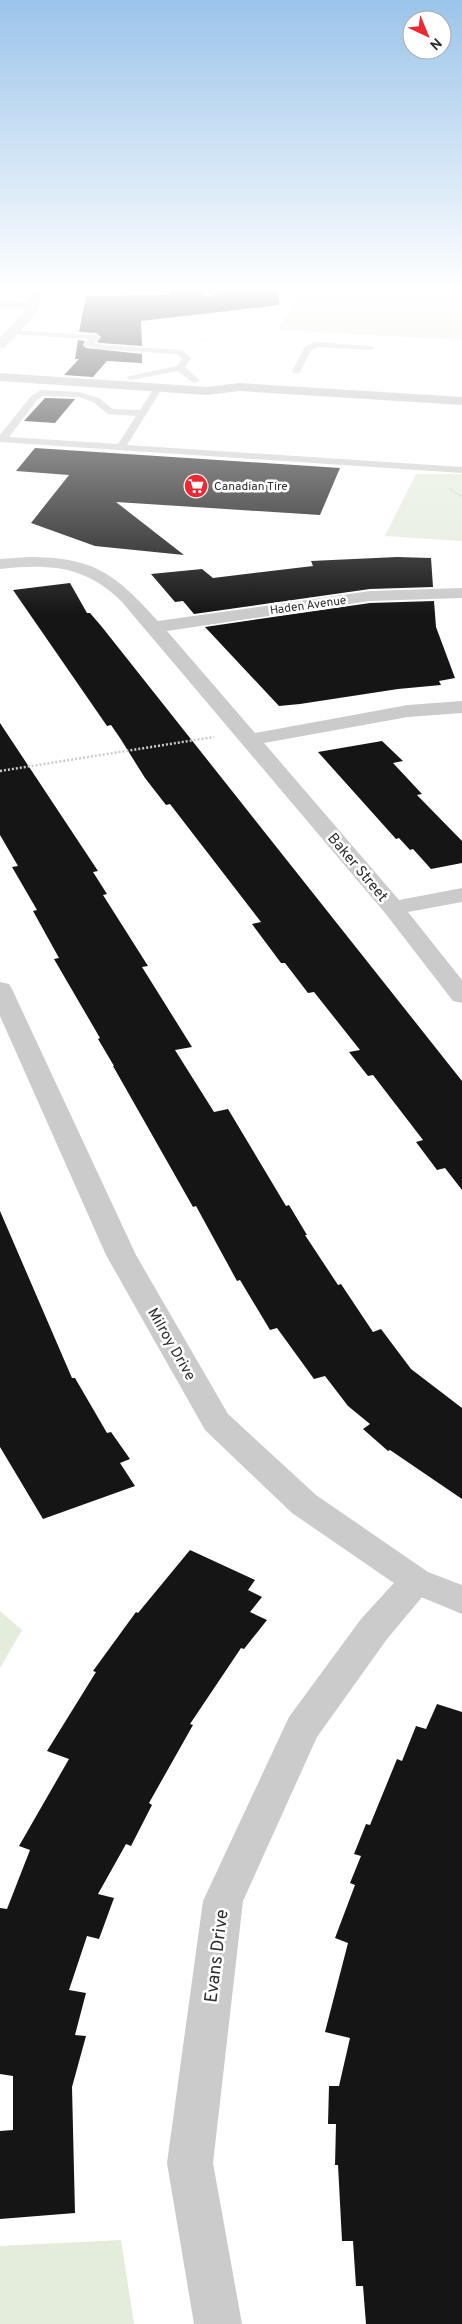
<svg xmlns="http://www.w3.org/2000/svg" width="462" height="2324" viewBox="0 0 462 2324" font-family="Overpass,sans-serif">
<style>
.green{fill:#e4ecdb}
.building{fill:#151515}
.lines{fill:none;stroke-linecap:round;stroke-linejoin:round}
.path-far2{stroke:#cbcbcb;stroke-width:1;stroke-dasharray:1 1;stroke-linecap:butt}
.path-far1{stroke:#cbcbcb;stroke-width:2;stroke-dasharray:1 1;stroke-linecap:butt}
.path{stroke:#cbcbcb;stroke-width:2.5;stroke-dasharray:2 2;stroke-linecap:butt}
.service{fill:#cbcbcb;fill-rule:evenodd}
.minor{fill:#cbcbcb;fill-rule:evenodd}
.tertiary{fill:#cbcbcb;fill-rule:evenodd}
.secondary{fill:#b8b8b8;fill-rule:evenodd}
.labels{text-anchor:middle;stroke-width:5;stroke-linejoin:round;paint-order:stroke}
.far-poi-label{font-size:12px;fill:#2e2e2e;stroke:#fff;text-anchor:start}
.far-street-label{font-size:12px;fill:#2e2e2e;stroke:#fff}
.street-label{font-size:15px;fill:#2e2e2e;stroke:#fff}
.near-street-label{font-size:18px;fill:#2e2e2e;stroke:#fff}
</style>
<rect width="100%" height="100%" fill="#fff"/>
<g class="green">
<polygon points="306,288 462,288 462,340 277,330"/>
<polygon points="416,474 462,474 462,541 385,536"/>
<polygon points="0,1611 22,1630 0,1668"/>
<polygon points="121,2240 134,2324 0,2324 0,2246"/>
</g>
<g class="building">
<polygon points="171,288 202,288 204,295 210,297 217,293 218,288 278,288 279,305 141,321 142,346 101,343 97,342 101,337 96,333 79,332 86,296 171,295"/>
<polygon points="78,340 85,341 83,345 86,348 142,354 142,363 107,361 93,377 64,375 79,359 75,359"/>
<polygon points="45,398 75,399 55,423 24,421"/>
<polygon points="35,448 340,468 320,515 116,502 184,555 95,546 31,523 69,475 16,471"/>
<polygon points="397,557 431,558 433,587 370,589 194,614 183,601 175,602 151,574 202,569 213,578 313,566 311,561"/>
<polygon points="70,583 87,613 90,613 102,627 462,1081 462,1190 445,1168 437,1170 416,1142 423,1140 373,1075 368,1076 349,1052 360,1050 314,992 308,993 285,963 281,963 252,924 261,922 170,804 166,805 145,778 120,738 111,725 107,726 13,590"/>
<polygon points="434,601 436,627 455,678 439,681 441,685 398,689 300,704 279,706 205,627 370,603"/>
<polygon points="0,723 98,871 93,872 107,894 103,895 148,966 142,967 192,1047 175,1050 214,1112 228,1109 286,1206 289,1205 307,1235 305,1235 338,1285 341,1284 373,1332 381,1329 411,1369 462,1408 462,1499 390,1450 388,1451 363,1429 370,1424 348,1406 325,1376 314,1379 277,1328 270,1330 240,1280 237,1281 196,1206 193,1207 113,1066 114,1066 98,1039 100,1038 54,959 59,958 33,911 37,910 12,867 18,866 0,835"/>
<polygon points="382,741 403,761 393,763 422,794 417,795 462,841 462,863 431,869 413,849 410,850 399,838 396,839 318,752"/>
<polygon points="0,1211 72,1378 75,1378 107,1433 111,1432 130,1459 120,1463 135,1486 43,1519 0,1447"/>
<polygon points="190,1550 255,1580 248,1590 262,1597 250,1612 267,1620 244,1649 241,1648 190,1724 193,1725 149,1803 152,1805 131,1846 126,1844 98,1894 114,1898 99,1939 87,1936 69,1990 86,1993 75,2035 86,2036 72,2087 75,2213 0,2219 0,2131 13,2130 13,2076 0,2074 0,1908 7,1909 30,1850 19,1846 69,1759 47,1751 96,1672 93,1671 136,1612 138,1613"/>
<polygon points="437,1704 462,1712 462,2324 366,2324 363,2286 356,2286 353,2241 342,2241 338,2165 335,2165 336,2124 328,2124 329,2086 339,2086 350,2038 325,2032 348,1943 335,1938 355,1885 350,1883 361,1856 354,1854 366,1824 370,1825 397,1759 402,1761 416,1726 426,1729"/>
</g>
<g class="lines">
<polyline class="path-far2" points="196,340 209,341 203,350"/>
<polyline class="path-far1" points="450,489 462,497"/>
<polyline class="path" points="0,771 214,737"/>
<g class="service">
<polygon points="10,330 95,335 99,337 94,343 101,345 182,350 191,358 185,367 200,381 193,383 178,371 130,380 126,377 177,366 182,359 177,354 101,349 86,346 85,344 89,339 13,334 9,332"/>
<polygon points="314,342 371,346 375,348 371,350 318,347 311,351 299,373 293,373 292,371 305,347"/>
<path d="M 159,384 L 163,387 L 127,445 L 462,467 L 462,473 L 0,442 L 0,435 L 31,396 L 41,390 L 79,392 L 99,398 L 113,409 L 140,410 L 156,385 ZM 43,396 L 79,397 L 93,402 L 108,414 L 136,416 L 118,444 L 9,437 L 37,400 Z"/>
</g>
<g class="minor">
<polygon points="31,288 43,288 39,306 34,316 5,347 0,348 0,337 22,315 24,309 0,308 0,300 26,302"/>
<polygon points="204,288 216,288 216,291 210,295 206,294"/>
<path d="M 28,557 C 95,557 115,574 158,621 L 370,591 L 462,588 L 462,598 L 370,601 L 167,631 L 255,733 L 408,705 L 462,701 L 462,713 L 408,717 L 264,743 L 399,900 L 462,888 L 462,902 L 408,912 L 462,980 L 462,1003 L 453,1001 L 385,913 L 122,602 C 85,565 49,564 0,569 L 0,559 Z"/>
<polygon points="416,1568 428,1572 433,1581 428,1590 387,1639 317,1737 243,1901 213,2163 242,2324 194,2324 167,2163 203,1901 289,1717 361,1619 404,1572"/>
</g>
<polygon class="tertiary" points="0,982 9,984 12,989 136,1255 228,1414 316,1495 428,1572 462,1585 462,1614 404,1590 292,1513 205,1430 106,1255 0,1016"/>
<polygon class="secondary" points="0,373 207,387 239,383 462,397 462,405 239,391 207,395 0,381"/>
</g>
<linearGradient id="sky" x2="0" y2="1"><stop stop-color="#9bc4ea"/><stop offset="0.47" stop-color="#fff"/><stop offset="1" stop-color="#fff" stop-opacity="0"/></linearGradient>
<rect width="462" height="614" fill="url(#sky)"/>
<defs>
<g id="supermarket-disc" transform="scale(1.25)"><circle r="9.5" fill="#ed2833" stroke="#fff"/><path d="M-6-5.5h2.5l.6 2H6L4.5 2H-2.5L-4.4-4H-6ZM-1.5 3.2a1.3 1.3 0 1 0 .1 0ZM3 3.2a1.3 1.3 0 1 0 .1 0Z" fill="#fff"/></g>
</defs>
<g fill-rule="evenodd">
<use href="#supermarket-disc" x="196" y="486"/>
</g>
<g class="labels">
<g class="far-poi-label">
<text x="214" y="490">Canadian Tire</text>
</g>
<g class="far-street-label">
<text transform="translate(308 605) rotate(-8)" y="4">Haden Avenue</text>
</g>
<g class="street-label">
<text transform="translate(358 867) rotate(50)" y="5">Baker Street</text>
<text transform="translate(172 1344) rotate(60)" y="5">Milroy Drive</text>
</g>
<g class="near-street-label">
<text transform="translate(216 1956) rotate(-83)" y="6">Evans Drive</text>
</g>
</g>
<g transform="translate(427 35) rotate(136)"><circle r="24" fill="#ffffff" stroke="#ababab"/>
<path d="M0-4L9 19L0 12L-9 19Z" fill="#ed2833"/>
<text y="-8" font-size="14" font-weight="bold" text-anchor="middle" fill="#2e2e2e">N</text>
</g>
</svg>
